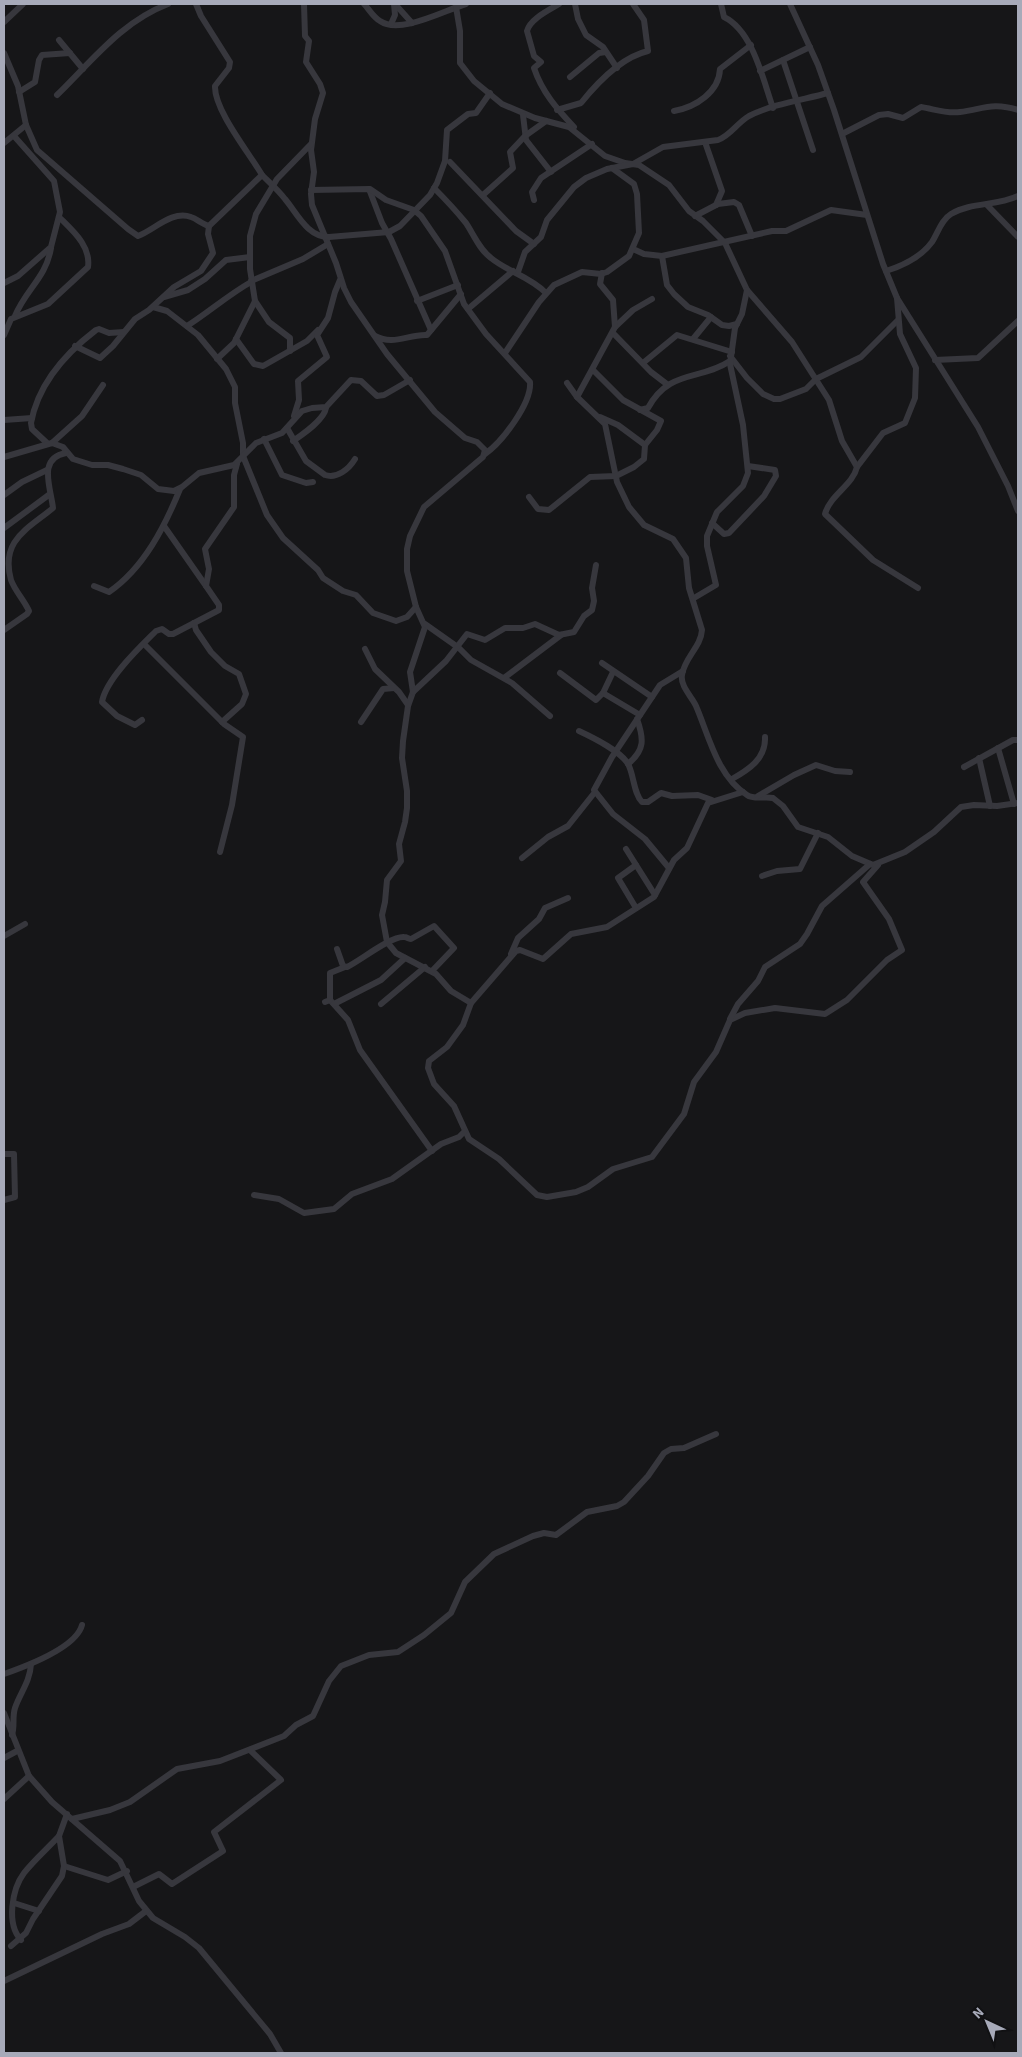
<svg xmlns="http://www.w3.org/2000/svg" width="1022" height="2057" viewBox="0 0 1022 2057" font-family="'Source Sans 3',sans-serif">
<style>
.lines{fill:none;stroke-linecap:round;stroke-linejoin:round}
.minor{stroke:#37373d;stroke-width:6}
</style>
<rect width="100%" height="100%" fill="#161618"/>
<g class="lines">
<g class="minor">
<polyline points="304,4 305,36 309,41 306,62 320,84 323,93 315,119 311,150 314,172 311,194 312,205 336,263 344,288 351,302 387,354 435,412 465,438 477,442 485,450 483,457 424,507 410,536 407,549 407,571 416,607 425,627 410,672 413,692 408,706 403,741 402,758 407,791 407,808 405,822 399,844 401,861 387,880 385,902 382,915 387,942 396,953 436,974 451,991 471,1003"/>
<path d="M 364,4 C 369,9 373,17 380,21 C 400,35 445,10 466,4"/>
<polyline points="395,4 412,23"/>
<path d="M 559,4 C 549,10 530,19 527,31 L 534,56 L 541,62 L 534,68 C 542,92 557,109 574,127"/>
<polyline points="575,4 578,19 586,35 603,47 617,68"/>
<path d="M 721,4 L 724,17 C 753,31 763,80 773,108"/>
<polyline points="790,4 818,65 834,110 883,264 897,298 978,427 1008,486 1018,511"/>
<path d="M 456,7 L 460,31 L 460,63 L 474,81 L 502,104 L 535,118 L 569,127 L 605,156 L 625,163 L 639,165 L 669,185 L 689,211 L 703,221 L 725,243 L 747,290 L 792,342 L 829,400 L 842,441 L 857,467 C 853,485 830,495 825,514 L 873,560 L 918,588"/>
<polyline points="4,22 23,4"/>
<polyline points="391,24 395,15 394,4"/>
<polyline points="59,40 83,69"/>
<path d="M 4,53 L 18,86 L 26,125 L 37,150 L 128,229 L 138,236 C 154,230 172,210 191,217 C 197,219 202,224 209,226 L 262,175 C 250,154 214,110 215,86 L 229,68 L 230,62 L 201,16 L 196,4"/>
<polyline points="783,60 813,150"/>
<polyline points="760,71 810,47"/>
<polyline points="570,77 599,53 606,52"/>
<polyline points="19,92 35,82 39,60 42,55 70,53"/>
<path d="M 57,95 C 92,61 121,22 168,4"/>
<path d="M 557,110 L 581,103 C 597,83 622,57 648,51 L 644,20 L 633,4"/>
<path d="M 674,111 C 696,107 719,92 720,69 L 751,45"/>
<polyline points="523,115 526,140 551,172"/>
<path d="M 842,134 L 879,115 L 888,114 L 903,118 L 921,107 C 934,109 946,114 960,112 C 983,109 993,102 1018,110"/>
<polyline points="705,142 722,191 716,205"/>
<polyline points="4,143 26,125"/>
<polyline points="450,162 516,231 534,244"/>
<path d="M 262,175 C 270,183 278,190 285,199 C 297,213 307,237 329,237 L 389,232 L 400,226 L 430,195 L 437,183 L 445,161 L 447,130 L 468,114 L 476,113 L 490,93"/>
<path d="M 434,188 C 445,199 457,212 466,223 C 474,235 479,249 491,258 C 508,272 529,276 546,293"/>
<polyline points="369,189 382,223 391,239 431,330"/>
<path d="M 311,190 L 370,189 L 386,200 L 414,210 L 421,216 L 445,251 L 464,304 L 486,334 L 530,382 C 532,403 502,442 485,454"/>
<polyline points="483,195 513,168 510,152 525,136 546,121"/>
<polyline points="534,200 532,192 541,178 592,144"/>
<polyline points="987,205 1018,237"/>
<polyline points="695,216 718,204 734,202 739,205 752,236"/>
<polyline points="633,249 644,254 662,256 772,231 786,231 831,210 867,215"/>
<polyline points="662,256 667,285 674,294 688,307 708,315 722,325 729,326 737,324"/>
<path d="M 886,271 C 902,266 921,257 932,242 C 938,233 941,220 951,214 C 971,202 997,206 1018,196"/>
<path d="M 518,272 L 525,252 L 541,237 L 547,220 L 574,187 L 586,178 L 607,169 L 633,164 L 663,147 L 718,140 C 730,136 737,123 749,116 C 773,104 802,100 828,93"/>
<polyline points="251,281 303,259 328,244"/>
<polyline points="4,283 18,276 51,247 60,212 54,181 14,136"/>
<polyline points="164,297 188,290 205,279 226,260 250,257"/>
<polyline points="255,301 269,322 290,338 290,351"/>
<polyline points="417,301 458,285"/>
<polyline points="153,307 167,311 198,335 226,369 235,387 235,403 243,443 243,456 267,515 283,538 318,570 323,578 343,591 356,595 373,613 396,621 407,617 416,607"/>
<polyline points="468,309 513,271"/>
<path d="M 15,316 C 26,289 46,278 51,248"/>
<path d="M 187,326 C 209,312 228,295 251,282"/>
<polyline points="615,327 633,310 652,299"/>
<polyline points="613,333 651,372 668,385"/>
<path d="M 4,335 L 11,319 L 48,304 L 88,267 C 91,246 73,231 59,217"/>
<path d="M 375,336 C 394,346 408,334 427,335 L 461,294"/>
<polyline points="236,339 254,364 263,366 307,341 318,330"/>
<polyline points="693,339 711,317"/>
<polyline points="75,346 100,358 113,346 135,319 149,310 174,287 201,271 213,253 208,234 209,226"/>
<polyline points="505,353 539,302 554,285 582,272 601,274 607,272 629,256 639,233 637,194 634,184 612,168"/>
<polyline points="730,356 747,378 763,394 774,399 780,399 806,389 816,379 861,357 897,321"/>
<polyline points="217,359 234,343 255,301 250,269 250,236 256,214 277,179 311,144"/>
<polyline points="935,360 978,358 1018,321"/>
<polyline points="643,363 677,335 732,352"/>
<polyline points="593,370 623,400 661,421 657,430 645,445"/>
<path d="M 567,383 L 577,397 L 605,424 L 617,482 L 629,507 L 644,525 L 673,539 L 686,558 L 689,588 L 702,630 C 701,647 684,658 682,675 C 680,686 692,697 696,706 C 709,736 717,776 747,795 C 754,800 765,796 773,798 L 783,806 L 798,827 L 828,837 L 852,856 L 873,865 L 905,852 L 934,832 L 961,807 L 974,805 L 997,806 L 1018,803"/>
<polyline points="577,397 615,327 613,300 600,284 602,273"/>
<path d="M 640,410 L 648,408 C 669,369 700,381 730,361"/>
<polyline points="294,416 299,400 298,381 327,357 317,335 328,318 335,292 340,280"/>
<polyline points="4,420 32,418"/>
<path d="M 287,428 L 306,461 L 325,475 C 337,479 349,469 355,459"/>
<polyline points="264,439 282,475 306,483 313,482"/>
<path d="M 293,441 C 303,434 324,420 326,408"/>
<path d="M 47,443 L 32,429 L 31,423 C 38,384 66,353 96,330 L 99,329 L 109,333 L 124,332"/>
<polyline points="52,443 82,416 103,385"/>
<polyline points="4,457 52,443 63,447 73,459 92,465 108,465 123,469 141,475 158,489 174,491 182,487 199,473 234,465 256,443 282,433 302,411 312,408 326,407 351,380 361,381 377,396 384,395 410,380"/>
<polyline points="857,467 883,433 905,423 915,398 916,368 900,334 897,298"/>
<polyline points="4,495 22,482 47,470"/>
<polyline points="529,497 538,509 549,510 590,477 616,476 634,467 644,459 645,445 618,425 600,417"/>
<polyline points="712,523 724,534 729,533 764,496 776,476 775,470 748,466"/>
<polyline points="164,526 206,586"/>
<polyline points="4,528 50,494"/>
<path d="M 94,586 L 109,592 C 144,568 165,526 180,489"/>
<polyline points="694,598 716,585 707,546 707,536 717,512 743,486 748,473 743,425 730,364 735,328 742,314 747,290"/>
<polyline points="194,623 196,630 211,652 225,666 239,674 246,694 242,704 222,722"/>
<polyline points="425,624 459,648 471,660 512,683 550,716"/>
<path d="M 4,630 L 27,614 L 29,611 C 24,600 15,591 11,580 C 0,540 28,529 53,508 C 51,488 37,458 66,453"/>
<polyline points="144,644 224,724 243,737 232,805 220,852"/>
<polyline points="365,649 375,669 399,692 408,705"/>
<polyline points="602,663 652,697"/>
<polyline points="560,673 596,700 603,693 613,672"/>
<polyline points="504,678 561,635"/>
<polyline points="413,692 446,661 467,634 485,640 505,628 523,628 535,624 559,635 574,632 584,616 592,610 594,601 592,588 596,565"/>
<polyline points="603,693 640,715"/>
<path d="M 142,720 L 135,725 L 117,716 L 102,702 C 106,679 140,647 156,631 L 162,629 L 169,634 L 173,634 L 219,610 L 219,605 L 206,586 L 209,569 L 205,549 L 234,507 L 234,475 L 237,464"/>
<polyline points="361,722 383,689 394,688"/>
<path d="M 579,731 C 592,737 624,753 629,766 C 634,777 634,794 642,802 L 648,802 L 661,793 L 672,796 L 698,795 L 712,800"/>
<polyline points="998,748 1014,804"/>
<polyline points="979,758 990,806"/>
<path d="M 628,764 C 645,750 644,739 637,719"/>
<polyline points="964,767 1013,740 1018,740"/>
<path d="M 732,779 C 748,770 766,759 765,737"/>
<polyline points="743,792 708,803 687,848 674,860 654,897 607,927 571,934 543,959 520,950 516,951 471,1003 463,1025 447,1047 429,1061 428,1068 434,1084 454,1106 469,1139 499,1159 537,1195 547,1197 576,1192 588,1187 613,1169 652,1157 684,1114 694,1082 716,1052 730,1020 745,1013 775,1008 825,1014 847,1000 887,960 902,950 889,919 863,882 878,865"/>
<polyline points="758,796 794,775 816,765 835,771 850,772"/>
<polyline points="626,849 655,895"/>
<polyline points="522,858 548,837 568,826 595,792"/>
<polyline points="636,865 618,878 636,908"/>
<polyline points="669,868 645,839 613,814 594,790 612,757 660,685 683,671"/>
<polyline points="762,876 777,871 800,869 818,833"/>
<polyline points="4,936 25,924"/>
<path d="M 337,949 L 343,966 L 347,967 C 361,960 391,936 404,937 C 407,937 409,939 411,939 L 434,926 L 454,948 L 432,971"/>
<polyline points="511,954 518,938 539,919 545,908 568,898"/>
<polyline points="330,1000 348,1020 360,1050 432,1151"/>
<polyline points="325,1002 330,1000 330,973 345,967"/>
<polyline points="334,1004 381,980 405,958"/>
<polyline points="381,1004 425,967"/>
<polyline points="730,1019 738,1004 758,981 765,967 800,944 807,934 822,906 870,864"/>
<polyline points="4,1154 14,1154 15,1197 4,1200"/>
<polyline points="254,1195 279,1199 304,1213 334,1209 352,1194 392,1179 441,1144 459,1137 464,1132"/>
<path d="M 4,1674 C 24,1667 76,1648 82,1625"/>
<polyline points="4,1713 29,1776 52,1802 120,1861 139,1901 153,1918 185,1937 199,1948 270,2034 281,2053"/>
<path d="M 12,1735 C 15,1726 12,1717 15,1708 C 20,1693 30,1682 31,1664"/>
<polyline points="4,1758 17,1751"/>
<polyline points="4,1799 29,1776"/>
<polyline points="72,1819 110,1810 130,1802 177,1769 220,1761 284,1736 296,1725 313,1716 329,1681 341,1666 369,1655 398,1652 424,1635 451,1613 465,1582 494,1554 533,1536 544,1533 556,1535 587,1512 617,1506 624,1502 648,1476 664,1453 671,1449 684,1448 716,1434"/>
<polyline points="64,1866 108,1880 127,1871"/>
<polyline points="133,1887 159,1874 172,1884 223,1851 214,1832 281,1780 250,1750"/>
<polyline points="14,1903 39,1911"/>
<path d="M 21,1940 C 6,1924 12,1889 24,1873 C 34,1860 48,1848 59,1836"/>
<polyline points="11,1946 26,1933 33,1919 62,1876 64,1866 59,1836 67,1814"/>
<polyline points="4,1981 102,1934 129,1924 146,1911"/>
</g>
</g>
<rect width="1022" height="2057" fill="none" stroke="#a7aab9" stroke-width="10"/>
<g transform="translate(987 2022) rotate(316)" stroke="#111113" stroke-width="4" paint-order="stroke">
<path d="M0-4L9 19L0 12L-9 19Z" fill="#a7aab9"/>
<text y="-8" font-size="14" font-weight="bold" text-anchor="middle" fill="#a7aab9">N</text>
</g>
</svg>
